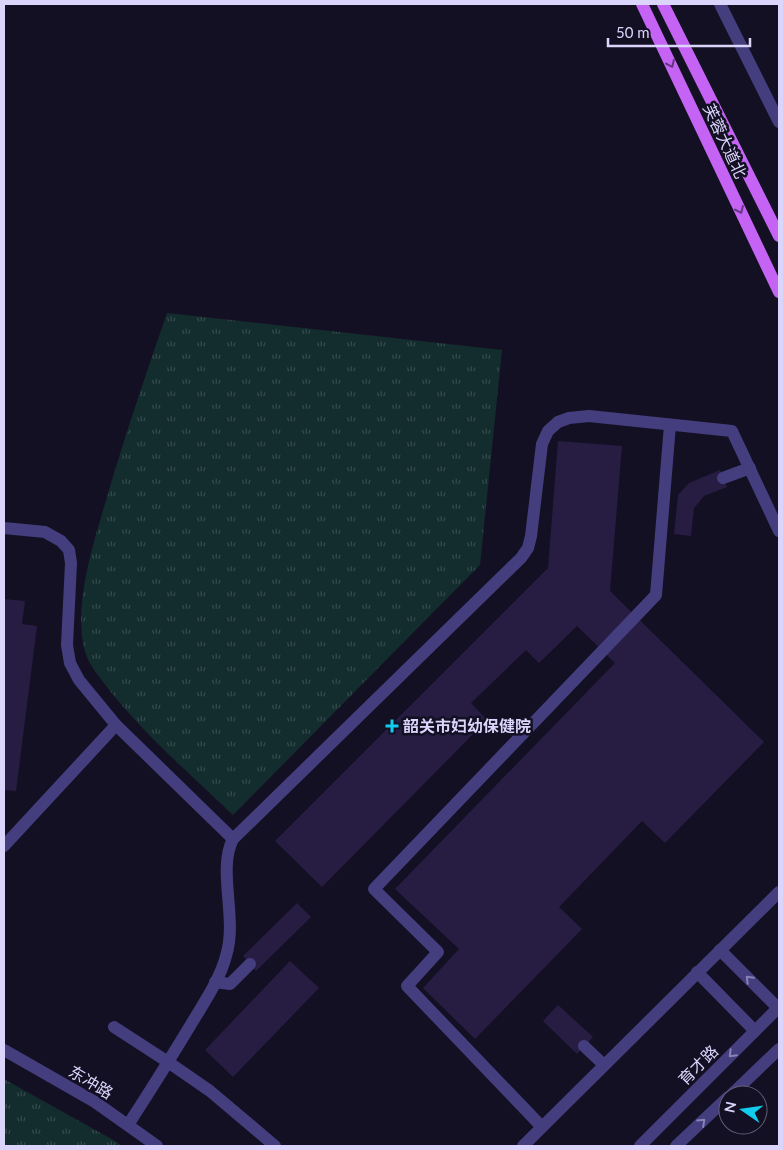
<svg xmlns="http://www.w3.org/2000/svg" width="783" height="1150" viewBox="0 0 783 1150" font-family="Lato,'Noto Sans SC',sans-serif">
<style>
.grass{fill:url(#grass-tufts)}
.building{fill:#271d43}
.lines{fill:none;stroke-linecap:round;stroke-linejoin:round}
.minor{stroke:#443e7f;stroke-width:12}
.major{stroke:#c564f4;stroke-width:12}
.oneway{stroke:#643681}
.oneway2{stroke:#8882b7}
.poi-dot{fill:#11ccec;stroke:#141023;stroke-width:2}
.labels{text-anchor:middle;stroke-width:5;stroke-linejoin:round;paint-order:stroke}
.street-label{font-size:16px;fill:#dbd5fc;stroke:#141023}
.poi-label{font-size:16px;font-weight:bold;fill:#dbd5fc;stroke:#141023;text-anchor:start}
</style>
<defs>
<pattern id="grass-tufts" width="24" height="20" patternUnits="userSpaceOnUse" patternTransform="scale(1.25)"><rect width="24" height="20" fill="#132c2d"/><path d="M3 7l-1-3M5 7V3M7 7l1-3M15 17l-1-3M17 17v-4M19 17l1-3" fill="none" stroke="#354a4c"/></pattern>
</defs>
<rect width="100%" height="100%" fill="#141023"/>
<g class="grass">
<path d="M 167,313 L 502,350 L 480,565 L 233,815 C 191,775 146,736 110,691 C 102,680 92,669 87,657 C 70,613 94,541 107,497 C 125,435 146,374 167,313 Z"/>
<polygon points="4,1079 115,1141 122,1146 4,1146"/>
</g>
<g class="building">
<polygon points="558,441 622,446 610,591 764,742 665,843 642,821 559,907 582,929 475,1039 423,988 459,949 395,889 615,663 577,626 539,663 526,650 471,703 487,720 322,887 275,841 548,568"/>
<polygon points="720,470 727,487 704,496 694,508 691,536 674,534 678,495 689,483"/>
<polygon points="4,599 25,601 22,624 37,626 16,791 4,790"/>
<polygon points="297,903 311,917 256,971 243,956"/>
<polygon points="290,961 319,988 233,1077 205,1050"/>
<polygon points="558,1005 593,1037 577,1054 543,1021"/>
</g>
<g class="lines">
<g class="minor">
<polyline points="720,4 779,122"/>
<polyline points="723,478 750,468"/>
<polyline points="4,528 45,532 61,541 69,550 71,563 67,645 70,663 79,680 116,725 233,839"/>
<polyline points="4,846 116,725"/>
<polyline points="720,950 778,1008"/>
<polyline points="697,972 755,1031"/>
<polyline points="215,982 230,984 250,964"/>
<polyline points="114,1027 168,1062 210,1091 275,1146"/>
<polyline points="584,1046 604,1065"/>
<polyline points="4,1050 95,1102 157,1146"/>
<polyline points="731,1095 779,1049"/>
<path d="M 128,1125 C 150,1091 172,1056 193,1021 C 205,1001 220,979 226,956 C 238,919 217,870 233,839 L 521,558 L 528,548 L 531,536 L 542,444 L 548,431 L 558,422 L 569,418 L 589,416 L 732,431 L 779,531"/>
<polyline points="542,1127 407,986 438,952 374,889 656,595 670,425"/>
<polyline points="523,1146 779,892"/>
<polyline points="640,1146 779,1007"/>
<polyline points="676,1146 728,1097"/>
</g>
<g class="major">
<polyline points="642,4 779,292"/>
<polyline points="663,4 779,236"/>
</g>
</g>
<defs><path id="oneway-chevron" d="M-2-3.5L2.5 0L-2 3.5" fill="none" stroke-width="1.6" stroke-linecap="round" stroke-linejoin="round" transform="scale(1.25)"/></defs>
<g class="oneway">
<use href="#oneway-chevron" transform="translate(671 64) rotate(65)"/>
<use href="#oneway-chevron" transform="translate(740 210) rotate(65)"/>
</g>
<g class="oneway2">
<use href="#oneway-chevron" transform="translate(749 979) rotate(-135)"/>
<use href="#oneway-chevron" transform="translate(732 1054) rotate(135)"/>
<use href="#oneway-chevron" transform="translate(702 1122) rotate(-43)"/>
</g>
<path class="poi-dot" d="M389.5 718.5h5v5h5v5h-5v5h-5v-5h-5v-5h5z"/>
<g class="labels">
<g class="street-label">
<text transform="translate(725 141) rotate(65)" y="6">芙蓉大道北</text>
<text transform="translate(698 1065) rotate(-45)" y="6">育才路</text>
<text transform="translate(91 1082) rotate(31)" y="6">东冲路</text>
</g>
<g class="poi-label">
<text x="403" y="732">韶关市妇幼保健院</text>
</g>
</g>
<rect width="783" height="1150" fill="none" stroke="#dbd5fc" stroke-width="10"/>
<g transform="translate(743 1110) rotate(283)"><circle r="24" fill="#141023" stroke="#645f7a"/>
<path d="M0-4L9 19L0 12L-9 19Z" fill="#11ccec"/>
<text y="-8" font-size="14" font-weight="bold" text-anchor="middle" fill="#dbd5fc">N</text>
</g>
<path d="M608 38v8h142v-8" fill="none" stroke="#dbd5fc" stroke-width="2.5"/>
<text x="616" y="38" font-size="15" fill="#dbd5fc" stroke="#141023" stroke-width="4" paint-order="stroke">50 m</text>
</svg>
